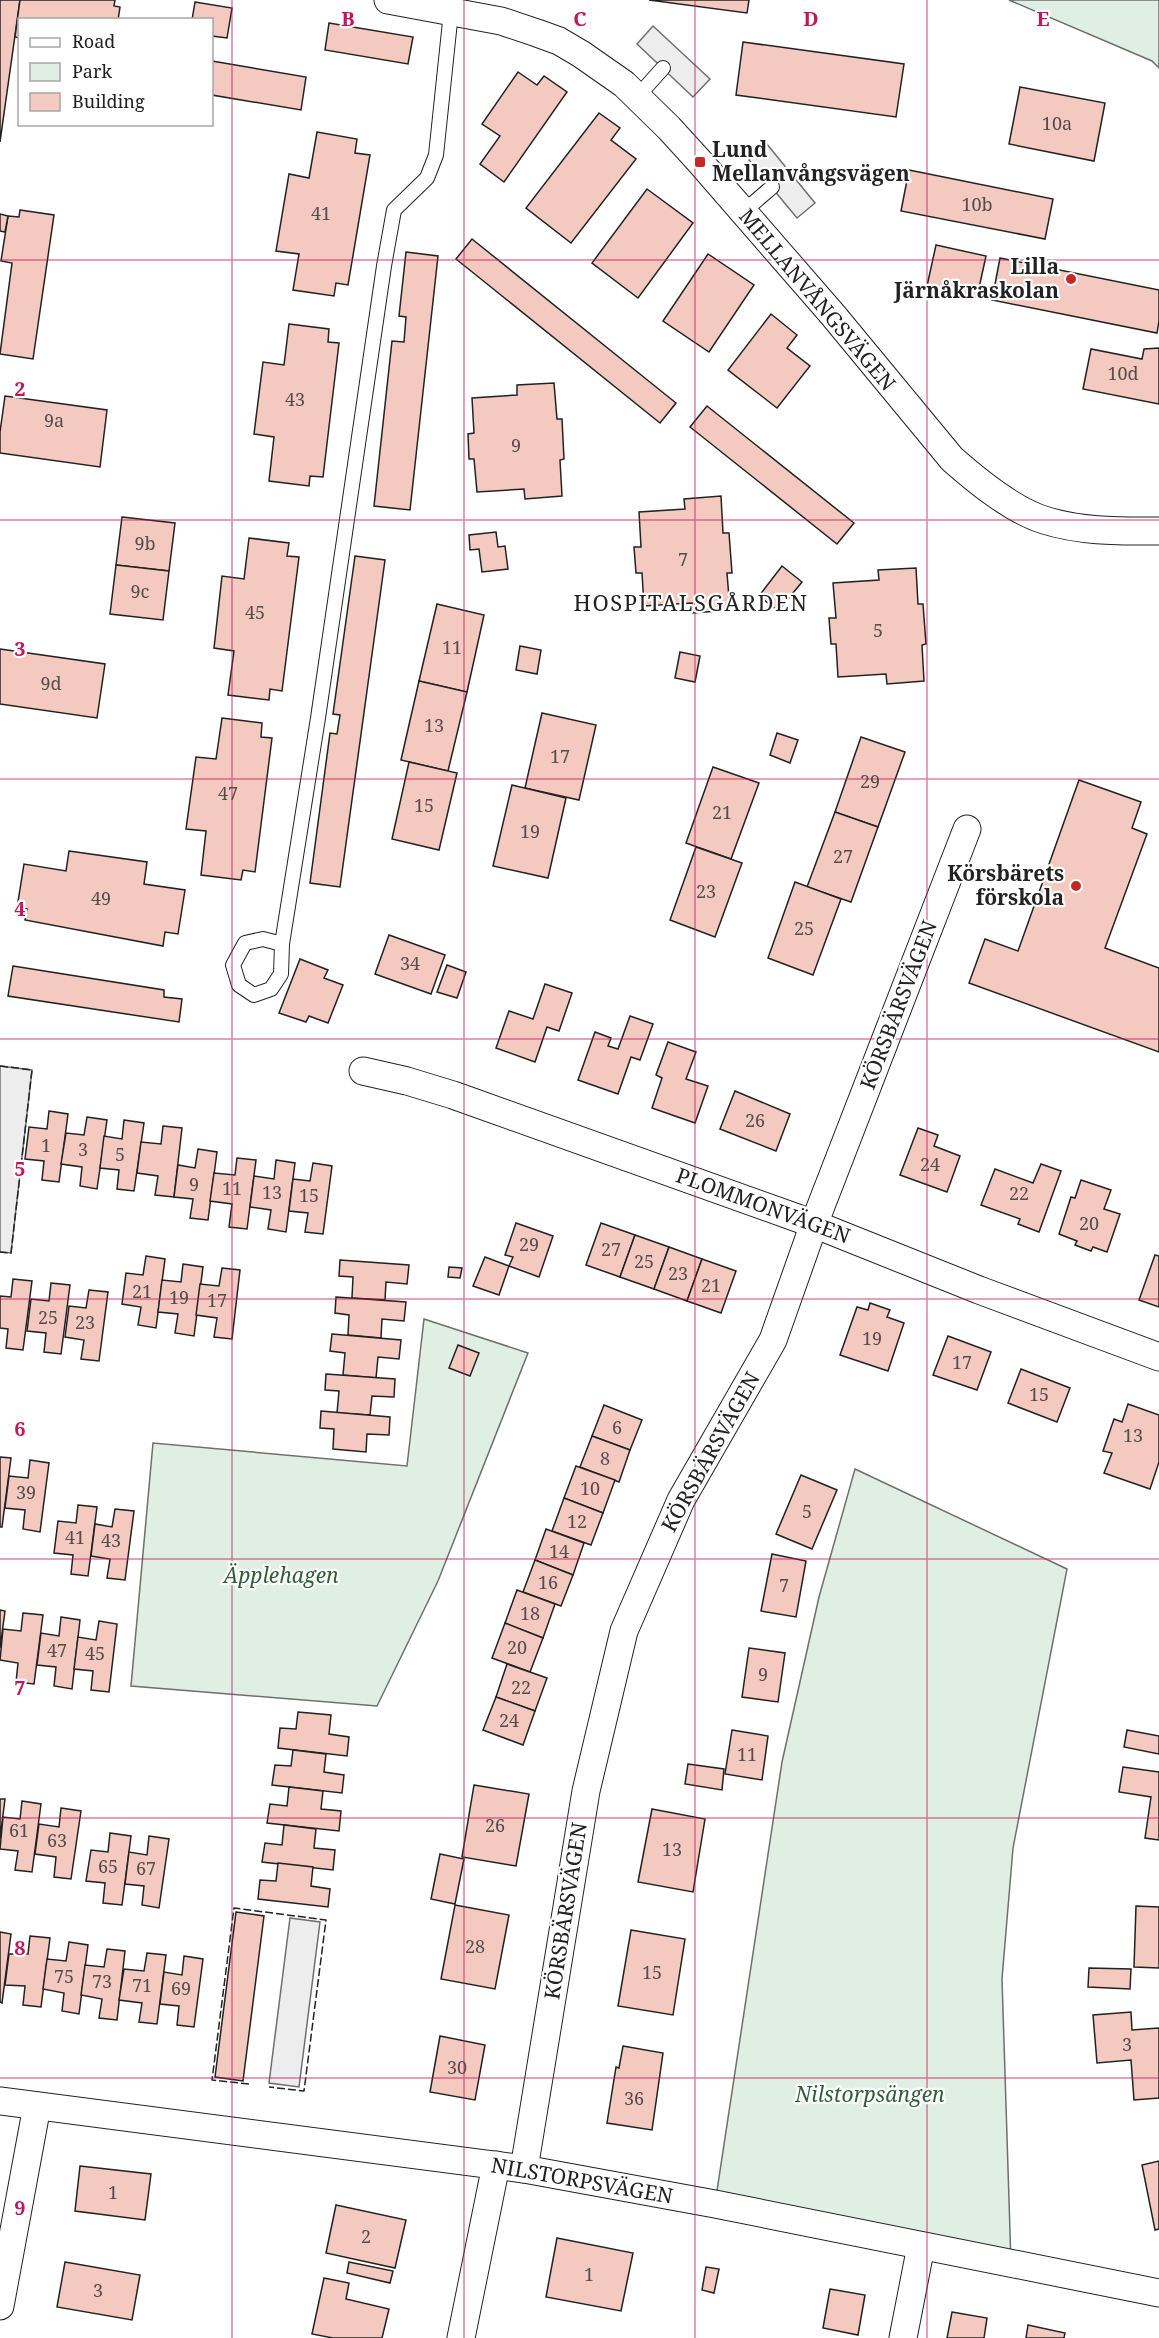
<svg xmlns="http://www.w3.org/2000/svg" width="1159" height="2338" viewBox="0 0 1159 2338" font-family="'Noto Serif',serif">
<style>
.green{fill:#e0efe3;stroke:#6f6f6f;stroke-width:1.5}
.parking{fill:#ededed;stroke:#6f6f6f;stroke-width:1.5}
.building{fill:#f3c9c0;stroke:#222;stroke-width:1.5}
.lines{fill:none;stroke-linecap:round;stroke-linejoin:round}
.service-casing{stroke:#222;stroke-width:16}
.minor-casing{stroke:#222;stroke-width:29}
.service{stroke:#fff;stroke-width:14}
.minor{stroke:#fff;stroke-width:27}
.fence{stroke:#222;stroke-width:1.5;stroke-dasharray:8 3;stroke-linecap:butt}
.grid{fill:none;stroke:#c2185b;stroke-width:1.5;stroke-opacity:0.55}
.poi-dot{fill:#c62828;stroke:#fff;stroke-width:2}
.labels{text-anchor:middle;stroke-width:4.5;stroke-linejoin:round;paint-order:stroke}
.number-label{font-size:18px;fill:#564c4a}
.poi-label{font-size:21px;font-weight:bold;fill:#222;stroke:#fff;text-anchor:end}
.street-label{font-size:21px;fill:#222;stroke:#fff}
.park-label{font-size:21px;font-style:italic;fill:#2f5e38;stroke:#fff}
.neighbourhood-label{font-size:22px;letter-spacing:1.5px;fill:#222;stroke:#fff}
.grid-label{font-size:20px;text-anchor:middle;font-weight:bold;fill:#c2185b;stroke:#fff;stroke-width:4.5;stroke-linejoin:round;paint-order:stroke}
</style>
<rect width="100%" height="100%" fill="#fff"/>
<g class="green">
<polygon points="1009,0 1159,0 1159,68 1152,61"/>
<polygon points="424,1319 528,1353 438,1581 377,1706 131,1686 153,1443 407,1466"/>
<polygon points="855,1469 1067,1569 1013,1848 1002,1979 1011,2263 715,2204 782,1762 819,1597"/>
</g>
<g class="parking">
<polygon points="653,26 710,79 693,97 637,44"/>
<polygon points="766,143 815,203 797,218 749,160"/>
<polygon points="0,1066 32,1070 11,1253 0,1252"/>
<polygon points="290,1918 320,1922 299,2087 269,2083"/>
</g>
<g class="building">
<polygon points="0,0 20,0 0,142"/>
<polygon points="20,0 115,0 114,6 120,7 118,20 20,20 20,38 15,37"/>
<polygon points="649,0 749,0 747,13"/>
<polygon points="195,2 232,8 227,38 212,36 212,20 192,20"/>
<polygon points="329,23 413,37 408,64 325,50"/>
<polygon points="743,42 904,64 896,117 736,95"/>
<polygon points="212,61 306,77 301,110 212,95"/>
<polygon points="518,72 537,85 544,76 567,92 504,182 480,164 500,136 482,124"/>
<polygon points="1020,87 1105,103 1094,161 1009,144"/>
<polygon points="599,113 620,128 611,140 636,159 571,243 526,208"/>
<polygon points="317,132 357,139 355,153 370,155 348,285 336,283 334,296 293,290 299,254 276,251 289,174 309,178"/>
<polygon points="909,170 1053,199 1045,239 901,211"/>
<polygon points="647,189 693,223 638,298 592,263"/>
<polygon points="20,210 54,215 33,359 0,354 12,263 1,261 8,216 19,217"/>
<polygon points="0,214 8,216 5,232 0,231"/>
<polygon points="472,239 676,403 660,423 456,259"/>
<polygon points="936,245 986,256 977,297 927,286"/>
<polygon points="406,252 438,256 410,510 374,506 392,341 404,342 406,317 399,316"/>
<polygon points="708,254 754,285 709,352 663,321"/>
<polygon points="1000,258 1159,290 1159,321 1157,333 992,300"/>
<polygon points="771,314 797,335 787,348 810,366 777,408 728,370"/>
<polygon points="289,324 329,329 328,342 339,343 323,477 310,476 309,486 269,481 274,437 254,434 263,362 284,365"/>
<polygon points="1159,348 1159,404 1083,389 1091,349 1142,359 1144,349"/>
<polygon points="554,383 557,419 562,419 564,459 560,460 562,496 525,499 524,489 477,492 474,459 469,459 468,434 474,433 472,398 517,395 517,385"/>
<polygon points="5,396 107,410 100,467 0,453 0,432"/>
<polygon points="707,406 854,523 837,544 690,427"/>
<polygon points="721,496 723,533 729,533 732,573 727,573 730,610 693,613 692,603 644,606 642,573 636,573 634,547 641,547 639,512 685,509 684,499"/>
<polygon points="122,517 175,523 169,571 116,565"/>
<polygon points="496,532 498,547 505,546 508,569 482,572 479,549 470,550 469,535"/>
<polygon points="249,538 289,543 287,556 299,557 282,691 270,689 269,700 228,695 234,651 214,648 222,576 244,579"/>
<polygon points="355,556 385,560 340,887 310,883 330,733 337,734 340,715 333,714"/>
<polygon points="116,565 169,571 163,620 110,614"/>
<polygon points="782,566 802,582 778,611 759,596"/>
<polygon points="916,568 918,604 923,604 926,644 922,645 924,681 887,684 886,674 838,677 836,644 831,644 829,618 836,618 833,583 879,580 878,570"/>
<polygon points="437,604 484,615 467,692 419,681"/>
<polygon points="520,646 541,650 537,674 516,670"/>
<polygon points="0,649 105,664 97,718 0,704"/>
<polygon points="680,652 700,656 695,682 675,678"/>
<polygon points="419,681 467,692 448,771 401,760"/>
<polygon points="542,713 596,725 579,800 525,788"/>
<polygon points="222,718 262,723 261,737 272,738 255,872 243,870 241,880 201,875 206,831 186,829 196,757 216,759"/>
<polygon points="777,733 798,740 790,763 770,755"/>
<polygon points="861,737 905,752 878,827 835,812"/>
<polygon points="409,762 457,773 439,850 392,839"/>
<polygon points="713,767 759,783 731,859 686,843"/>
<polygon points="1079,780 1141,802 1132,828 1147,834 1105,948 1159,968 1159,1052 969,983 985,939 1018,951"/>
<polygon points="512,785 566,798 548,878 493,866"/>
<polygon points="835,812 878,827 851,902 807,887"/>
<polygon points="696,847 742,863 715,937 670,920"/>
<polygon points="69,851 147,862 144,884 185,890 178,934 165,932 163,946 25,920 27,909 17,908 24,864 66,871"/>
<polygon points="795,882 841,899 813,975 768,958"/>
<polygon points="389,935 445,955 431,994 375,974"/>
<polygon points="300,959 328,970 324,978 343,985 328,1023 309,1016 306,1022 279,1013"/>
<polygon points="447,965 466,972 457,998 437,992"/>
<polygon points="13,966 164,990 164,997 182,999 179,1022 8,996"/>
<polygon points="545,984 572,993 559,1031 547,1027 535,1062 496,1048 509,1011 533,1019"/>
<polygon points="630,1016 653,1024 640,1060 631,1057 618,1094 578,1080 595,1032 611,1038 608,1046 618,1049"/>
<polygon points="668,1042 696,1052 686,1079 708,1086 695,1123 652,1108 662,1078 656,1075"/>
<polygon points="735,1091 790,1114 776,1151 720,1129"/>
<polygon points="49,1111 68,1114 59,1182 42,1180 44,1161 25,1159 29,1127 47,1129"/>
<polygon points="87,1117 107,1120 97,1189 80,1186 82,1167 61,1164 66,1133 84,1135"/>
<polygon points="124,1120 144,1123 134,1191 117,1189 119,1170 100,1168 104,1136 122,1139"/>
<polygon points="163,1126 182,1128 174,1197 155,1195 158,1176 137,1173 141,1142 161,1144"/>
<polygon points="918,1128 938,1135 934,1146 960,1156 947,1192 900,1175"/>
<polygon points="198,1149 217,1152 208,1220 190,1218 193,1199 174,1197 178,1165 195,1168"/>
<polygon points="237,1158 256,1160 247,1229 229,1227 232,1204 210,1201 214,1173 235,1175"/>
<polygon points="276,1160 295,1163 286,1232 268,1229 271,1210 250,1207 254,1176 274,1179"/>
<polygon points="313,1163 332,1166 323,1234 305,1232 308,1213 289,1211 293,1179 310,1181"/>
<polygon points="1041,1164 1061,1171 1039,1232 1018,1224 1020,1219 981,1205 995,1169 1033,1183"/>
<polygon points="1081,1180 1111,1190 1104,1209 1120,1214 1107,1252 1093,1247 1091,1251 1075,1245 1077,1241 1059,1234 1071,1197 1075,1198"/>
<polygon points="516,1223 553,1236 539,1277 509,1266 513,1257 505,1255"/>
<polygon points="601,1223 635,1235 620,1277 586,1265"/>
<polygon points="635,1235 669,1247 654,1289 620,1277"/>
<polygon points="669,1247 702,1259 687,1301 654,1289"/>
<polygon points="1155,1255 1159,1256 1159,1307 1139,1300"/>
<polygon points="146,1256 165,1259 156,1328 138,1325 141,1307 122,1304 126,1273 143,1275"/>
<polygon points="485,1257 509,1266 499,1295 473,1286"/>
<polygon points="702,1259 736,1271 721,1313 687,1301"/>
<polygon points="340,1260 409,1265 407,1284 386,1282 385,1300 352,1298 353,1277 339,1276"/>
<polygon points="183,1264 203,1267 194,1336 175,1333 178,1314 158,1312 162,1280 181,1282"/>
<polygon points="449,1267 462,1268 460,1278 448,1277"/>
<polygon points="222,1268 240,1270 232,1339 214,1337 217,1318 196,1315 200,1284 219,1286"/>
<polygon points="13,1279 32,1281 23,1350 6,1348 8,1329 0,1328 0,1296 11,1297"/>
<polygon points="51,1283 70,1285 61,1354 44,1352 46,1333 27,1331 31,1299 49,1301"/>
<polygon points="89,1290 108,1292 99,1361 81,1359 84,1340 65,1337 69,1306 86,1308"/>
<polygon points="336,1297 406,1302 404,1321 382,1319 381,1338 348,1335 349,1315 335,1313"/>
<polygon points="870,1303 890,1310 887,1317 904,1323 888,1371 840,1355 857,1307 868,1310"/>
<polygon points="332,1334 401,1340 399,1359 378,1357 376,1378 343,1375 345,1353 330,1351"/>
<polygon points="948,1336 991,1352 977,1390 933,1375"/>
<polygon points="458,1345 479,1353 470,1376 449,1368"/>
<polygon points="1021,1369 1070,1388 1057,1422 1008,1403"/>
<polygon points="326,1374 395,1379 394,1397 372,1396 370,1415 337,1413 339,1391 325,1390"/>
<polygon points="1128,1404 1159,1415 1159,1462 1150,1489 1104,1473 1112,1453 1103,1451 1114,1419 1122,1422"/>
<polygon points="604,1405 642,1420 630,1450 592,1436"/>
<polygon points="321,1411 390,1417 389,1435 367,1434 366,1452 333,1449 334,1429 320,1428"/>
<polygon points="592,1436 630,1450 619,1482 580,1467"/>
<polygon points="0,1457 11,1458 2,1527 0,1527"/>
<polygon points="30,1460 49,1463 40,1532 23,1529 25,1510 5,1508 9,1476 28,1478"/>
<polygon points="576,1466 615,1480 603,1513 564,1498"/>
<polygon points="801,1475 837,1490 812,1549 776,1534"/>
<polygon points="564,1498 603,1513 591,1545 552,1531"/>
<polygon points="78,1505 97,1507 88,1576 71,1574 73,1555 54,1553 58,1521 76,1523"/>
<polygon points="115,1509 134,1511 125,1580 107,1578 110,1559 91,1556 95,1524 112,1527"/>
<polygon points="546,1529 584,1543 573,1575 535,1560"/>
<polygon points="772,1554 806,1561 796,1617 761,1611"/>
<polygon points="535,1560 573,1575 561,1606 523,1592"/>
<polygon points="517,1590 555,1604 543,1638 505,1623"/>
<polygon points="0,1610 5,1611 0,1648"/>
<polygon points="23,1613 43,1615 34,1684 16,1682 18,1663 0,1660 3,1629 21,1631"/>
<polygon points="61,1617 80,1620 72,1689 54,1686 56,1667 37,1665 41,1633 59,1636"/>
<polygon points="99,1621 117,1624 109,1692 91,1690 93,1671 74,1669 78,1637 96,1640"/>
<polygon points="505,1623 543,1638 530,1672 492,1658"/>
<polygon points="749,1648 785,1653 778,1702 742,1697"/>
<polygon points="507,1664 547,1678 535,1711 496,1697"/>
<polygon points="496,1697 535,1711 523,1745 483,1730"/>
<polygon points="298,1712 331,1715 329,1734 349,1737 347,1756 278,1748 280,1728 296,1729"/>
<polygon points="732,1730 768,1736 762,1780 725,1774"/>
<polygon points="1127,1730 1159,1736 1159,1754 1124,1747"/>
<polygon points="293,1750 326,1754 324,1772 344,1775 342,1793 272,1785 275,1765 291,1766"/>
<polygon points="688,1764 724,1769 722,1790 685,1784"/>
<polygon points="1123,1767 1159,1772 1159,1840 1145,1838 1151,1797 1119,1792"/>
<polygon points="474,1785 529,1794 516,1866 462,1857"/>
<polygon points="289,1787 323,1791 321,1809 341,1811 339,1831 267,1823 270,1804 287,1806"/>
<polygon points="0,1799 5,1799 0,1839"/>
<polygon points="22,1801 41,1804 32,1872 15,1870 18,1851 0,1849 3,1817 20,1819"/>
<polygon points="61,1808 81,1811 71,1879 54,1877 56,1857 35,1854 39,1824 59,1827"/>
<polygon points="652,1809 705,1819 693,1892 638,1882"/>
<polygon points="284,1825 316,1829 314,1848 335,1850 333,1870 262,1862 265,1843 282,1845"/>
<polygon points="110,1833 131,1836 122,1905 103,1903 105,1883 86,1881 91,1850 108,1852"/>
<polygon points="149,1836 169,1839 159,1908 142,1905 144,1886 125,1884 129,1852 147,1855"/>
<polygon points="440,1854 464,1859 455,1904 431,1899"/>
<polygon points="278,1863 313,1867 311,1886 330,1889 328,1907 258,1899 260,1880 276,1881"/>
<polygon points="455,1905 509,1915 495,1989 441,1979"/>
<polygon points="1136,1906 1159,1907 1159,1968 1134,1967"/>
<polygon points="236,1912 264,1916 243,2081 215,2077"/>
<polygon points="631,1930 685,1939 673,2015 618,2006"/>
<polygon points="0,1932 11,1934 2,2003 0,2002"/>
<polygon points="30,1936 50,1938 41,2007 23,2005 25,1986 5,1985 9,1954 28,1954"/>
<polygon points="69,1942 88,1945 79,2014 62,2011 64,1993 43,1989 47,1959 66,1961"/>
<polygon points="107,1949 125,1951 117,2020 99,2018 102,1999 81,1995 85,1965 104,1967"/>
<polygon points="147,1953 166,1955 157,2024 139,2022 142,2003 119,2000 124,1969 144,1971"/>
<polygon points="184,1956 203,1959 194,2027 177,2025 179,2006 160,2004 164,1972 182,1975"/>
<polygon points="1089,1968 1131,1969 1130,1989 1088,1987"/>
<polygon points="1131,2012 1132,2030 1159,2028 1159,2098 1134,2100 1131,2060 1097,2063 1093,2015"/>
<polygon points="440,2036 485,2045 475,2100 430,2092"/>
<polygon points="623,2046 663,2053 652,2130 607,2123 616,2067 619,2068"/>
<polygon points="1159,2161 1159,2229 1155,2230 1142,2165"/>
<polygon points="80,2166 151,2174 145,2220 75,2211"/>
<polygon points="336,2205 406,2220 395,2268 326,2253"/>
<polygon points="557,2238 633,2253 621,2311 546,2297"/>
<polygon points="65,2262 140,2275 132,2320 57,2307"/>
<polygon points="349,2262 393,2271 390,2283 347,2273"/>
<polygon points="706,2267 719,2269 714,2293 702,2290"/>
<polygon points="324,2278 349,2283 346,2299 389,2309 382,2338 333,2338 312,2334"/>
<polygon points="830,2289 865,2295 858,2335 823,2328"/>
<polygon points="952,2312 987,2318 984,2338 947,2338"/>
<polygon points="1028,2325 1065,2333 1064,2338 1026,2338"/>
</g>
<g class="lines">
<g class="service-casing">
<g id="service">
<polyline points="637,97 663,68"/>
<polyline points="743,212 772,187"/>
<polyline points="282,944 281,974 271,989 254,995 239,985 233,965 245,943 263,939 282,944 318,718 384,266 394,210 427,178 436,155 451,12"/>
</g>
</g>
<g class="minor-casing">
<g id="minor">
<path d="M 388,0 L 501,21 L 537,33 L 559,41 L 581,54 L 624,84 L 669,128 L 700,162 L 833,315 L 952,459 C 977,481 1012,510 1044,520 C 1082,532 1120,531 1159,531"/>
<polyline points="363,1071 407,1081 453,1095 814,1224 979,1290 1159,1357"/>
<polyline points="0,2101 524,2169 715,2204 1159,2293"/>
<polyline points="524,2169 586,1791 624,1631 681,1500 773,1340 814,1224 967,829"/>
<polyline points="0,2306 37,2106"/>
<polyline points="461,2338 496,2165"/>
<polyline points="903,2338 921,2246"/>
</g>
</g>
<use href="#service" class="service"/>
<use href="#minor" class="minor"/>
<g class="fence">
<polyline points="0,1066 32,1070 11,1253 0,1252"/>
<polyline points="249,2084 212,2080 234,1908 326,1920 304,2091 269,2087"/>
</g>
</g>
<path class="grid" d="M 232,0 L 232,2338M 464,0 L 464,2338M 695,0 L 695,2338M 927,0 L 927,2338M 0,260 L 1159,260M 0,520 L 1159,520M 0,779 L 1159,779M 0,1039 L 1159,1039M 0,1299 L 1159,1299M 0,1559 L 1159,1559M 0,1818 L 1159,1818M 0,2078 L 1159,2078"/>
<g class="poi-dot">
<rect x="694" y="156" width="12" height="12" rx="3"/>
<circle cx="1071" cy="279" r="6"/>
<circle cx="1076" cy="886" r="6"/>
</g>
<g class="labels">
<g class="number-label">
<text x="1057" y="130">10a</text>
<text x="977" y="211">10b</text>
<text x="321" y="220">41</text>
<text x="1123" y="380">10d</text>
<text x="295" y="406">43</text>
<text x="54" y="427">9a</text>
<text x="516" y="452">9</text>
<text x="145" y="550">9b</text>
<text x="683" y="566">7</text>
<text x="140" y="598">9c</text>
<text x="255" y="619">45</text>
<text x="878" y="637">5</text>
<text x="452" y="654">11</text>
<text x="51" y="690">9d</text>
<text x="434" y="732">13</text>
<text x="560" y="763">17</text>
<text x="870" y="788">29</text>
<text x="228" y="800">47</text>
<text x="424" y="812">15</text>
<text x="722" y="819">21</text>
<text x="530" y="838">19</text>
<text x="843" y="863">27</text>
<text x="706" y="898">23</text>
<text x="101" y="905">49</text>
<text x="804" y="935">25</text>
<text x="410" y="970">34</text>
<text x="755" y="1127">26</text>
<text x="46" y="1152">1</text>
<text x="83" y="1156">3</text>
<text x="120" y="1161">5</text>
<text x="930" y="1171">24</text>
<text x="194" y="1191">9</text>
<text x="232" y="1195">11</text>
<text x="272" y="1199">13</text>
<text x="1019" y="1200">22</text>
<text x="309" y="1202">15</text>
<text x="1089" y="1230">20</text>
<text x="529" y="1251">29</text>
<text x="611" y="1256">27</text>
<text x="644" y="1268">25</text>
<text x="678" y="1280">23</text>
<text x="711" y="1292">21</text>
<text x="142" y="1298">21</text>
<text x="179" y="1304">19</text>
<text x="217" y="1307">17</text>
<text x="48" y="1324">25</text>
<text x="85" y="1329">23</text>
<text x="872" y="1345">19</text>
<text x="962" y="1369">17</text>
<text x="1039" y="1401">15</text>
<text x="617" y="1434">6</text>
<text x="1133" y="1442">13</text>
<text x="605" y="1465">8</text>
<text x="590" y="1495">10</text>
<text x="26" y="1499">39</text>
<text x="807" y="1518">5</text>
<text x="577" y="1528">12</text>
<text x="75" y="1544">41</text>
<text x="111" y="1547">43</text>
<text x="559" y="1558">14</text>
<text x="548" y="1589">16</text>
<text x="784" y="1592">7</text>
<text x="530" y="1620">18</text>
<text x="517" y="1654">20</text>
<text x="57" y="1657">47</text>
<text x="95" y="1660">45</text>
<text x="763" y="1681">9</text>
<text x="521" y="1694">22</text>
<text x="509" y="1727">24</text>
<text x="747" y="1761">11</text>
<text x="495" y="1832">26</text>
<text x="19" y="1837">61</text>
<text x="57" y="1847">63</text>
<text x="672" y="1856">13</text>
<text x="108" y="1873">65</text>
<text x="146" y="1875">67</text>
<text x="475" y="1953">28</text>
<text x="652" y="1979">15</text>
<text x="64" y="1983">75</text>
<text x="102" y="1988">73</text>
<text x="142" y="1992">71</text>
<text x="181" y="1995">69</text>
<text x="1127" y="2051">3</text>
<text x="457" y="2074">30</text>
<text x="634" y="2105">36</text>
<text x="113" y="2199">1</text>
<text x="366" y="2243">2</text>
<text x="589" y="2281">1</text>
<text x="98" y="2297">3</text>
</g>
<g class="poi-label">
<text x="712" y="157" text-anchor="start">Lund<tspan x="712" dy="24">Mellanvångsvägen</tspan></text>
<text x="1059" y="274">Lilla<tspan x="1059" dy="24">Järnåkraskolan</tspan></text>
<text x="1064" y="881">Körsbärets<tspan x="1064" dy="24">förskola</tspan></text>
</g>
<g class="street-label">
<text transform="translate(817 300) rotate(50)" y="7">MELLANVÅNGSVÄGEN</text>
<text transform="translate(899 1005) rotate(-69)" y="7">KÖRSBÄRSVÄGEN</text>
<text transform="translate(763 1206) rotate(20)" y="7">PLOMMONVÄGEN</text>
<text transform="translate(711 1452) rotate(-61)" y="7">KÖRSBÄRSVÄGEN</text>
<text transform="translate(566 1911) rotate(-81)" y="7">KÖRSBÄRSVÄGEN</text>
<text transform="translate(582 2181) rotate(10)" y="7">NILSTORPSVÄGEN</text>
</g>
<g class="park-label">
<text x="281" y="1583">Äpplehagen</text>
<text x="870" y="2102">Nilstorpsängen</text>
</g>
<g class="neighbourhood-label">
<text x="691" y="611">HOSPITALSGÅRDEN</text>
</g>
</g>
<g class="grid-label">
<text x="348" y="26">B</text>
<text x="580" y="26">C</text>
<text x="811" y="26">D</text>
<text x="1043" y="26">E</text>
<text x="20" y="396">2</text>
<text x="20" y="656">3</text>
<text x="20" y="916">4</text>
<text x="20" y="1176">5</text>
<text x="20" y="1436">6</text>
<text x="20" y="1695">7</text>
<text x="20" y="1955">8</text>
<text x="20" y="2215">9</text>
</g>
<rect x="18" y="18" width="195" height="108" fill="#ffffff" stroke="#a7a7a7" stroke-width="1.5"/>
<rect x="30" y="38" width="30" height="9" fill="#ffffff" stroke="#a7a7a7" stroke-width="1.5"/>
<text x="72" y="48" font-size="18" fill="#222222">Road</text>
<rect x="30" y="63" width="30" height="18" fill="#e0efe3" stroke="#a7a7a7" stroke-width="1.5"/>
<text x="72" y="78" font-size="18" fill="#222222">Park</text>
<rect x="30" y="93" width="30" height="18" fill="#f3c9c0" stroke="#a7a7a7" stroke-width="1.5"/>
<text x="72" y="108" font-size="18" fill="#222222">Building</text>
</svg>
